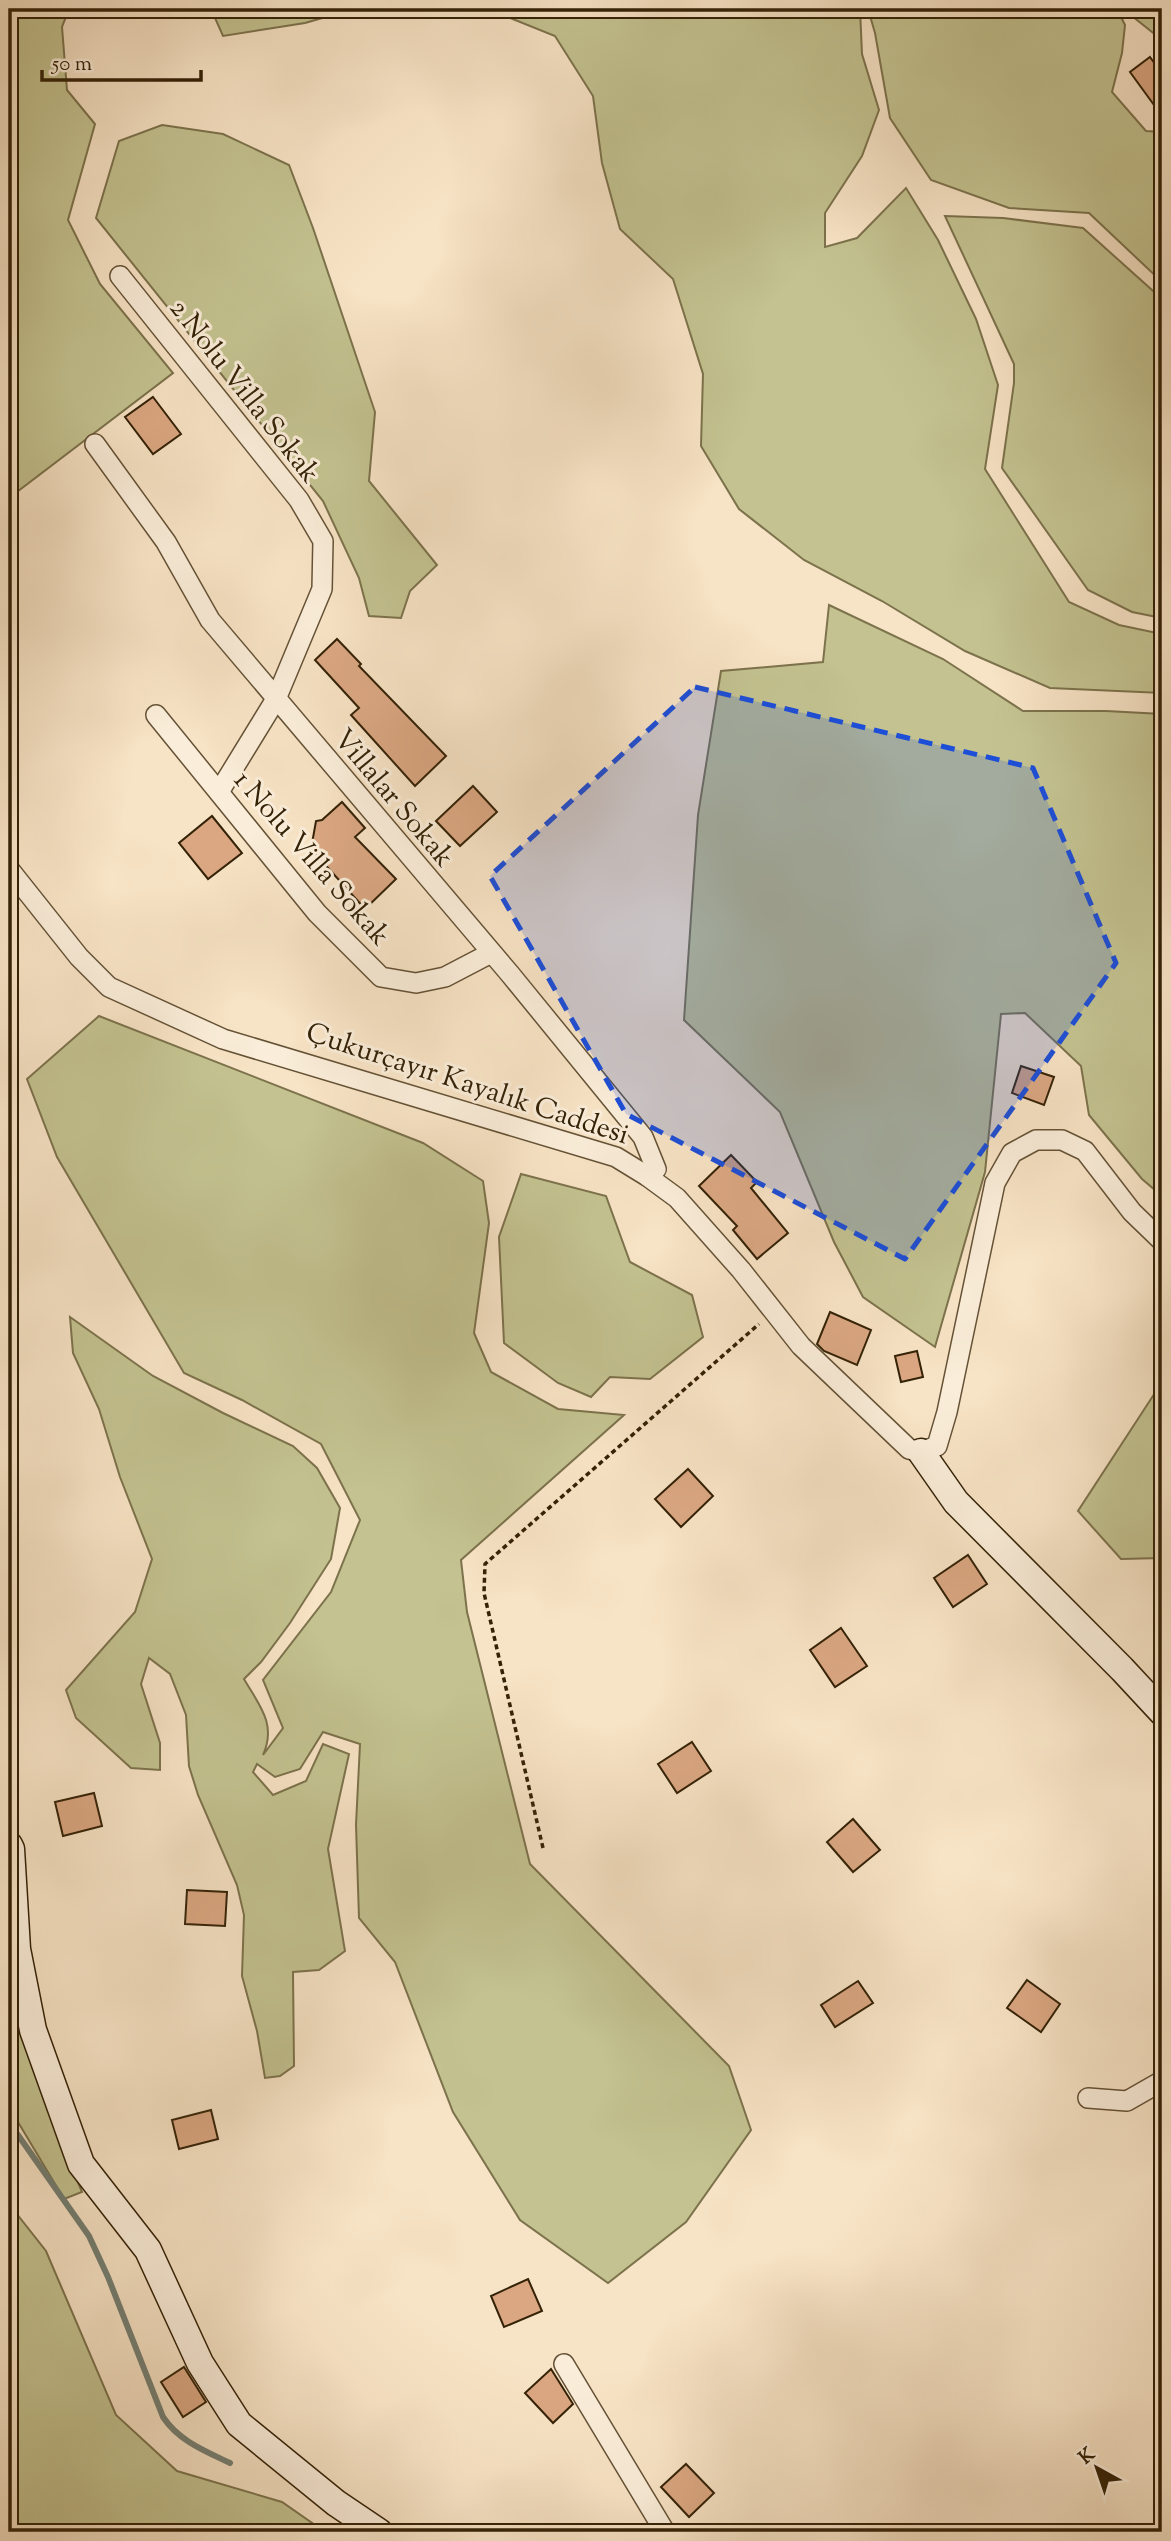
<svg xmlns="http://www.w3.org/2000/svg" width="1171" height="2541" viewBox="0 0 1171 2541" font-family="'Sorts Mill Goudy',serif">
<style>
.green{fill:#c3c290;stroke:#7c724c;stroke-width:2}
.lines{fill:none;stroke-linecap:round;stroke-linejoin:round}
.stream{stroke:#747f73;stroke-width:6}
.building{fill:#daa782;stroke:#342207;stroke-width:2}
.street-casing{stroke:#655236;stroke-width:22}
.secondary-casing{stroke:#342207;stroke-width:29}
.path{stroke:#342207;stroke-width:3.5;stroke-dasharray:5 3.5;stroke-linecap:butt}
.street{stroke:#faedd9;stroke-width:19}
.secondary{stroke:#faedd9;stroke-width:26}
.marked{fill:#1d4ed8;fill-opacity:0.2;stroke:#1d4ed8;stroke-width:5;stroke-dasharray:14 9;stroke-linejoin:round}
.labels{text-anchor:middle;stroke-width:6;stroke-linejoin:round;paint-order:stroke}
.street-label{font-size:28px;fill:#342207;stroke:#faedd9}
</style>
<rect width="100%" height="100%" fill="#f7e3c5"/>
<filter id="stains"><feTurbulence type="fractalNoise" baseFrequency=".00286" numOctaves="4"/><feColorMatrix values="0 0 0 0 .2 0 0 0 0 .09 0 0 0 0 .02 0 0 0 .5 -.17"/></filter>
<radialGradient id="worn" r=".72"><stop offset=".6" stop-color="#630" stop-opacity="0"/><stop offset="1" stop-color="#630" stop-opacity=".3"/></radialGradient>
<g class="green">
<polygon points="9,9 69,9 62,27 67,90 95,124 68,220 100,284 173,373 9,498"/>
<polygon points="211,9 354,9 305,23 223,36"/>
<polygon points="488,9 860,9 862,54 879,110 862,156 825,213 825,247 857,238 906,188 938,240 976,319 998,385 985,469 1069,602 1119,625 1162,634 1162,693 1050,688 965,651 882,601 804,560 739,509 701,446 703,374 673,279 620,229 602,163 593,96 555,36"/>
<polygon points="868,9 1117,9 1125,25 1122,53 1112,92 1146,131 1162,132 1162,282 1089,213 1009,208 931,180 890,118 875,33"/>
<polygon points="1125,9 1162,9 1162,40 1127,12"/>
<polygon points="162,125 223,134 289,165 313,228 375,412 369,481 437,565 410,591 401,618 369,616 359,578 323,501 96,218 119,141"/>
<polygon points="945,216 1003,218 1083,228 1162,299 1162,618 1132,612 1088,590 1002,468 1014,383 1014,364"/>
<polygon points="829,605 943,659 1023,711 1106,711 1162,714 1162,1196 1142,1179 1089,1115 1081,1066 1025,1013 1001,1014 985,1172 935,1347 863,1297 834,1242 780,1112 684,1020 698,815 721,671 823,662"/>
<path d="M 99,1016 L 423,1143 L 483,1181 L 489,1223 L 474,1333 L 491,1372 L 558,1409 L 624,1415 L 461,1560 L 467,1612 L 530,1864 L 729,2066 L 751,2130 L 686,2222 L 608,2283 L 520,2220 L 453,2112 L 395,1962 L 359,1918 L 356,1825 L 360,1744 L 323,1732 L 300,1769 L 275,1777 L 257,1764 L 253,1772 L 273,1795 L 306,1781 L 323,1744 L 349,1754 L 328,1849 L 345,1951 L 319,1970 L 293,1972 L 294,2066 L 280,2076 L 265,2078 L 257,2031 L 242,1976 L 244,1915 L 237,1885 L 198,1795 L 189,1766 L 186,1715 L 170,1674 L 149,1658 L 141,1684 L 160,1743 L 160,1770 L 131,1768 L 76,1718 L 66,1690 L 135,1612 L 152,1559 L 120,1477 L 99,1409 L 73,1353 L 70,1317 L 153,1376 L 223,1413 L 293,1446 L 317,1468 L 340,1508 L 331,1559 L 290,1623 L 261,1662 L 244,1679 C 259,1705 277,1724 263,1755 L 283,1728 L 263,1680 L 331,1592 L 360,1520 L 321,1444 L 242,1400 L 184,1373 L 57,1157 L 27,1079 Z"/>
<polygon points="521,1174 606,1196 630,1262 692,1295 703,1337 650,1379 610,1377 591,1397 558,1383 504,1343 499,1237"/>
<polygon points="1162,1382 1162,1558 1121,1559 1078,1511"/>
<polygon points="9,1930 56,2129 82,2192 64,2199 9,2107"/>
<polygon points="9,2204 46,2251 116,2415 177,2471 282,2502 325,2532 9,2532"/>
</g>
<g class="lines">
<path class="stream" d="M 9,2125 L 18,2135 L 89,2236 L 108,2277 L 163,2417 C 179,2441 205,2451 230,2463"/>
</g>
<g class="building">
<polygon points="1150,57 1162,74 1162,116 1130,72"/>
<polygon points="153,397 181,434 153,454 125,417"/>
<polygon points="337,639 361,664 359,666 446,756 415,786 351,715 359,708 315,660"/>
<polygon points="473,786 497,812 460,846 436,821"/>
<polygon points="342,802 365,828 355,837 396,879 365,909 311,849 316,821 322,820"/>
<polygon points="212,816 242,853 208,879 179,843"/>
<polygon points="1021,1066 1054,1077 1044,1105 1012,1093"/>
<polygon points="731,1155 757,1182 751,1188 788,1233 757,1259 733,1230 737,1226 699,1186"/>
<polygon points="830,1312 871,1330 857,1365 824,1351 817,1344"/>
<polygon points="917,1351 923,1377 901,1382 895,1356"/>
<polygon points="688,1469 713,1496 681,1527 655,1499"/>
<polygon points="968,1555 987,1584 953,1607 934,1578"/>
<polygon points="841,1628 867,1666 835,1687 810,1650"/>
<polygon points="692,1742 711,1771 677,1793 658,1764"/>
<polygon points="94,1793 102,1826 63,1836 55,1802"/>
<polygon points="853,1819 880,1850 853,1872 827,1842"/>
<polygon points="187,1890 227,1892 225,1926 185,1924"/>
<polygon points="1027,1980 1060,2004 1041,2032 1007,2008"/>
<polygon points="858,1981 873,2003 835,2027 821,2005"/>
<polygon points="211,2110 218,2139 179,2149 172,2120"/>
<polygon points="528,2279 542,2311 504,2327 491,2296"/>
<polygon points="184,2367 206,2402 183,2417 161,2382"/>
<polygon points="551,2369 573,2404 553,2423 525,2393"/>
<polygon points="686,2464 714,2493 689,2517 661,2487"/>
</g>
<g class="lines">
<g class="street-casing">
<g id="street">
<polyline points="120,276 299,500 323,541 322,589 276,699 219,792"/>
<polyline points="95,444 166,542 210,620 510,974 643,1137 656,1169 647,1176"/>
<polyline points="156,715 317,913 381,977 416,983 445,977 491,953"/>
<polyline points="9,869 79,957 109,987 223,1039 616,1157 647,1176 677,1198 741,1270 801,1346 909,1449 921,1452 937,1446 947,1412 995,1183 1012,1153 1036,1140 1062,1140 1085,1151 1132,1212 1162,1241"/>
<polyline points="1088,2098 1127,2101 1162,2081"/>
<polyline points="564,2364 665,2532"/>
</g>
</g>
<g class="secondary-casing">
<g id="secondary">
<polyline points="921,1452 956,1502 1122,1669 1162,1712"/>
<polyline points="9,1845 11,1849 17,1949 33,2030 81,2164 148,2250 200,2363 239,2424 336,2503 379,2532"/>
</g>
</g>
<polyline class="path" points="543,1848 484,1593 485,1564 759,1324"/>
<use href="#street" class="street"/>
<use href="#secondary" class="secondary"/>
</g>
<path class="marked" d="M 695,687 L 1033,768 L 1116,963 L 905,1259 L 626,1114 L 490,876 Z"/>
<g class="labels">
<g class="street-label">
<text transform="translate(246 390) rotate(52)" y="10">2 Nolu Villa Sokak</text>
<text transform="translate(395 797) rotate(50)" y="10">Villalar Sokak</text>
<text transform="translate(313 857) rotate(49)" y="10">1 Nolu Villa Sokak</text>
<text transform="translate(468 1082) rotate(18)" y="10">Çukurçayır Kayalık Caddesi</text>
</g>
</g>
<rect width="1171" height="2541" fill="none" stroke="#f7e3c5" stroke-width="35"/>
<rect x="10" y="10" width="1150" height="2520" fill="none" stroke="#342207" stroke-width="3.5"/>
<rect x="18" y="18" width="1136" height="2506" fill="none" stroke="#342207" stroke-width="2"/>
<g transform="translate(1097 2468) rotate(320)" stroke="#faedd9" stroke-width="5" paint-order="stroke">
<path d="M0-5L12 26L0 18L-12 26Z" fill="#342207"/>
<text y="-10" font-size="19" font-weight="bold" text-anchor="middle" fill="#342207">K</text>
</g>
<path d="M42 70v10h159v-10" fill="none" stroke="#342207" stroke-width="3.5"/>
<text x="52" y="70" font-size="21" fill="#342207" stroke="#faedd9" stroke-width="5" paint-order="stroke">50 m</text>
<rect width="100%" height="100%" filter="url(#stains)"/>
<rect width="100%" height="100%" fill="url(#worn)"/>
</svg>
